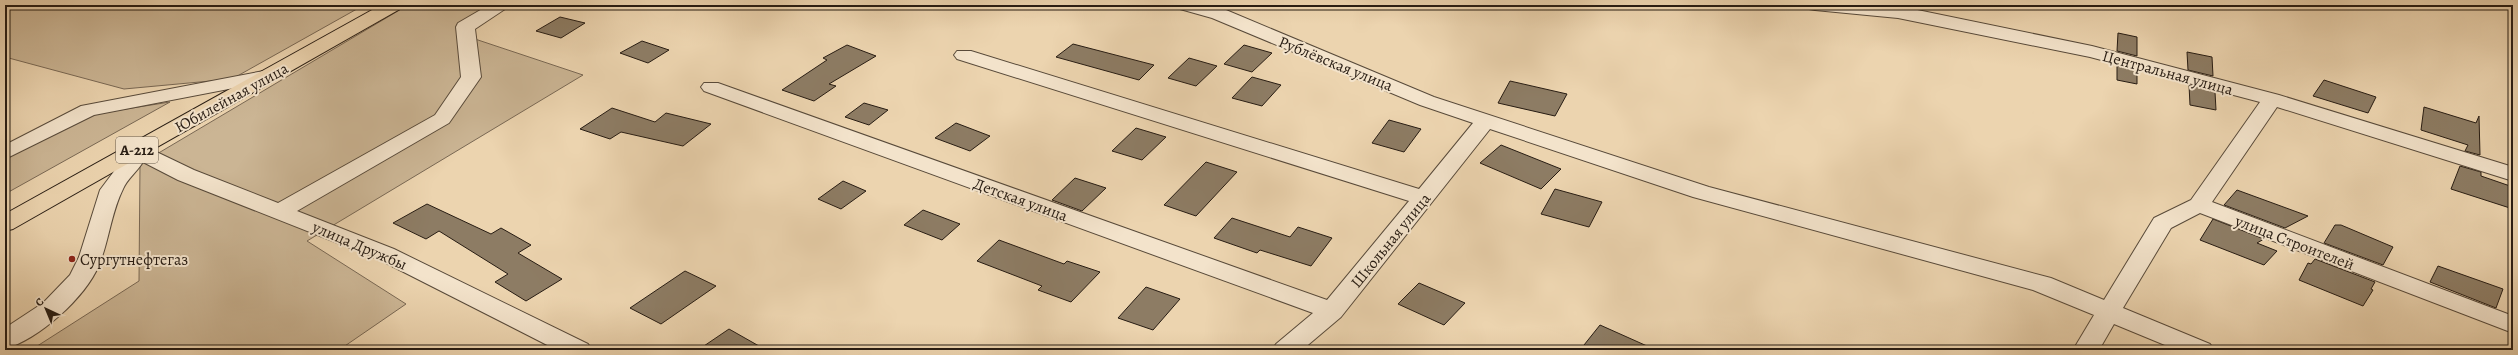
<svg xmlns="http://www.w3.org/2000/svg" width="2518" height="355" viewBox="0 0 2518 355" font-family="Alegreya,serif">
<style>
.green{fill:#cbb594;stroke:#796854}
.building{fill:#8d7c64;stroke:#271c13}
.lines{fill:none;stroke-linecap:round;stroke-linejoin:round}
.minor-casing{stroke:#584a3a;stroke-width:2}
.highway-casing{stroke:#271c13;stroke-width:2}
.minor{fill:#f3e3cb;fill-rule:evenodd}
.highway{fill:#ecd4af;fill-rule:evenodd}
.poi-dot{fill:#8f2418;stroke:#f3e3cb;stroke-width:1.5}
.labels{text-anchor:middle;stroke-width:4;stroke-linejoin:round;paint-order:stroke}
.shield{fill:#f3e3cb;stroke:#64584a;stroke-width:1}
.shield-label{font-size:15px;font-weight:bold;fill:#271c13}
.street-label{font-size:16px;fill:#271c13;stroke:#f3e3cb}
.poi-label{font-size:16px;fill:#271c13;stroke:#f3e3cb;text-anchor:start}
</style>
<rect width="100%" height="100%" fill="#ecd4af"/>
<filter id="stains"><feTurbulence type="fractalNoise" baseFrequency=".005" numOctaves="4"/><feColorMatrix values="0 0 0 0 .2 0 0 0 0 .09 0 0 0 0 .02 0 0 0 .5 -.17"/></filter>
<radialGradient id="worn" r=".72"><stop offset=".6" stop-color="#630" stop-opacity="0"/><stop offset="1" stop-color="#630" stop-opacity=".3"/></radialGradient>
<g class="green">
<polygon points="5,5 364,5 232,79 124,89 5,57"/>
<polygon points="408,5 508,5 460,34 583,75 307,241 406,304 339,350 31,350 139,281 140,164"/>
<polygon points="170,102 5,194 5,158 88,115"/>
</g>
<g class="building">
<polygon points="560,17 585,23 561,38 536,31"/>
<polygon points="2118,33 2137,37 2137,56 2117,51"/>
<polygon points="642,41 669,50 648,63 620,53"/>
<polygon points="1073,44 1154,65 1139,80 1056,57"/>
<polygon points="847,45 876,56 829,84 836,86 814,101 782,90 827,60 823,58"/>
<polygon points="1244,45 1272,53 1252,72 1224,64"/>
<polygon points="2187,52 2212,57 2213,76 2188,70"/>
<polygon points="1189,58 1217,66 1196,86 1168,78"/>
<polygon points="2117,66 2137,71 2137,84 2117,80"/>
<polygon points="1252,77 1281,85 1262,106 1232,98"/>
<polygon points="2324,80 2376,97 2368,113 2313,96"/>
<polygon points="1510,81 1567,94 1555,116 1498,103"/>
<polygon points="2189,85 2215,92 2216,110 2190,105"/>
<polygon points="864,103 888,110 869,125 845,117"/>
<polygon points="2424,107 2476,123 2479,116 2480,155 2465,151 2468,145 2421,130"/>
<polygon points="612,108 655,122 666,113 711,124 683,146 621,132 610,139 580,129"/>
<polygon points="1389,120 1421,129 1404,152 1372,143"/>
<polygon points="956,123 990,136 970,151 935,138"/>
<polygon points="1136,128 1166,137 1142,160 1112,151"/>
<polygon points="1501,145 1561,169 1541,189 1480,163"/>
<polygon points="1206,162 1237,172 1196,216 1164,205"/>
<polygon points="2460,166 2481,172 2481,176 2513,187 2513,209 2451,189"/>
<polygon points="1075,178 1106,188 1082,211 1052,200"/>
<polygon points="843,181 866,191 841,209 818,199"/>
<polygon points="1555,189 1602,202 1589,227 1541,214"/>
<polygon points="2237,190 2308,216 2285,228 2224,205"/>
<polygon points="427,204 491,234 501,228 531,245 518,253 562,279 526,301 495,282 508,274 439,231 426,239 393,223"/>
<polygon points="923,210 960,224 942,240 904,225"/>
<polygon points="1232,218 1290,237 1298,227 1332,238 1311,266 1260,250 1257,253 1214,238"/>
<polygon points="2213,219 2264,239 2257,243 2277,251 2264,265 2200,240"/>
<polygon points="2335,225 2341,225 2393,247 2383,265 2324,243"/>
<polygon points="999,240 1064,264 1067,261 1100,272 1071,302 1038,290 1042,286 977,261"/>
<polygon points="2315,259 2375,282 2371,289 2373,290 2363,306 2299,280 2308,263 2311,264"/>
<polygon points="2438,266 2503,289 2496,308 2430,282"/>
<polygon points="685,271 716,286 661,324 630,308"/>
<polygon points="1419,283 1440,292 1465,303 1444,325 1398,304"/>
<polygon points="1146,287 1180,299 1153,330 1118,318"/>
<polygon points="1600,325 1656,350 1580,350"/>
<polygon points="729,329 766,350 698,350"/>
</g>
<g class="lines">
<g class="minor-casing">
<g id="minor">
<path d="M 489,5 L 511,5 L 475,29 L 481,77 L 449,123 L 297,211 L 394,249 L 588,344 L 592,350 L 557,350 L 378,259 L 178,180 L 143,162 C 137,172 127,179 123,189 C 111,213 109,241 99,265 C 85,298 39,339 5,349 L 5,328 L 43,303 L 70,275 L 79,257 L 100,190 L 121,162 L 128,146 L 136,145 L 144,146 L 194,170 L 278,203 L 435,115 L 461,77 L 456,27 L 458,23 Z"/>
<polygon points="1177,5 1207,5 1226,10 1434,97 1709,187 2051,278 2104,300 2154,218 2191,200 2260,102 2090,57 1898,18 1815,10 1809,9 1806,5 1898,6 2092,46 2279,95 2513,167 2513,181 2277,107 2212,202 2513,316 2513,333 2200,213 2171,228 2123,308 2210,344 2214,350 2177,350 2114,324 2099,350 2073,350 2094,315 2033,290 1693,197 1490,129 1341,317 1302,350 1272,350 1276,344 1313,313 704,91 701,87 704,83 718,83 1327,300 1409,201 957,59 954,55 957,51 971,51 1419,189 1473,123 1420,105 1212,18 1180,9"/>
<polygon points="269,70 276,72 279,76 276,80 94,115 5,159 5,145 81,106"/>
</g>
</g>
<g class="highway-casing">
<polygon id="highway" points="381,5 403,5 400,9 13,229 5,231 5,214"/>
</g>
<use href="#minor" class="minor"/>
<use href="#highway" class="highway"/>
</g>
<circle class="poi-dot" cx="72" cy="259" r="4"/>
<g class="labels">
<rect class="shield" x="116" y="137" width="42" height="26" rx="3"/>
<g class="shield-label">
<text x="137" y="155">А-212</text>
</g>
<g class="street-label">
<text transform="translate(1336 63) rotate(22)" y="6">Рублёвская улица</text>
<text transform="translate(2168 72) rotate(15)" y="6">Центральная улица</text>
<text transform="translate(231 97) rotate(-29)" y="6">Юбилейная улица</text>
<text transform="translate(1021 199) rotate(20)" y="6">Детская улица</text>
<text transform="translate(1390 240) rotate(-51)" y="6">Школьная улица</text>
<text transform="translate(2295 242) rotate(21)" y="6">улица Строителей</text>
<text transform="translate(360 245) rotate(23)" y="6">улица Дружбы</text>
</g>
<g class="poi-label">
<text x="80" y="265">Сургутнефтегаз</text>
</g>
</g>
<rect width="2518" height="355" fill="none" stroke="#ecd4af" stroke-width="20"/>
<rect x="6" y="6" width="2506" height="343" fill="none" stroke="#271c13" stroke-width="2"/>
<rect x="10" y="10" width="2498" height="335" fill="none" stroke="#271c13"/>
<g transform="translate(46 309) rotate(316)" stroke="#f3e3cb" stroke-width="3" paint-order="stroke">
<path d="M0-3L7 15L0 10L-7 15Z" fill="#271c13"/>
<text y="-6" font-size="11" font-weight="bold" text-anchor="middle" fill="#271c13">С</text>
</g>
<rect width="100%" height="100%" filter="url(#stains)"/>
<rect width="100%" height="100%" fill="url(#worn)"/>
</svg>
